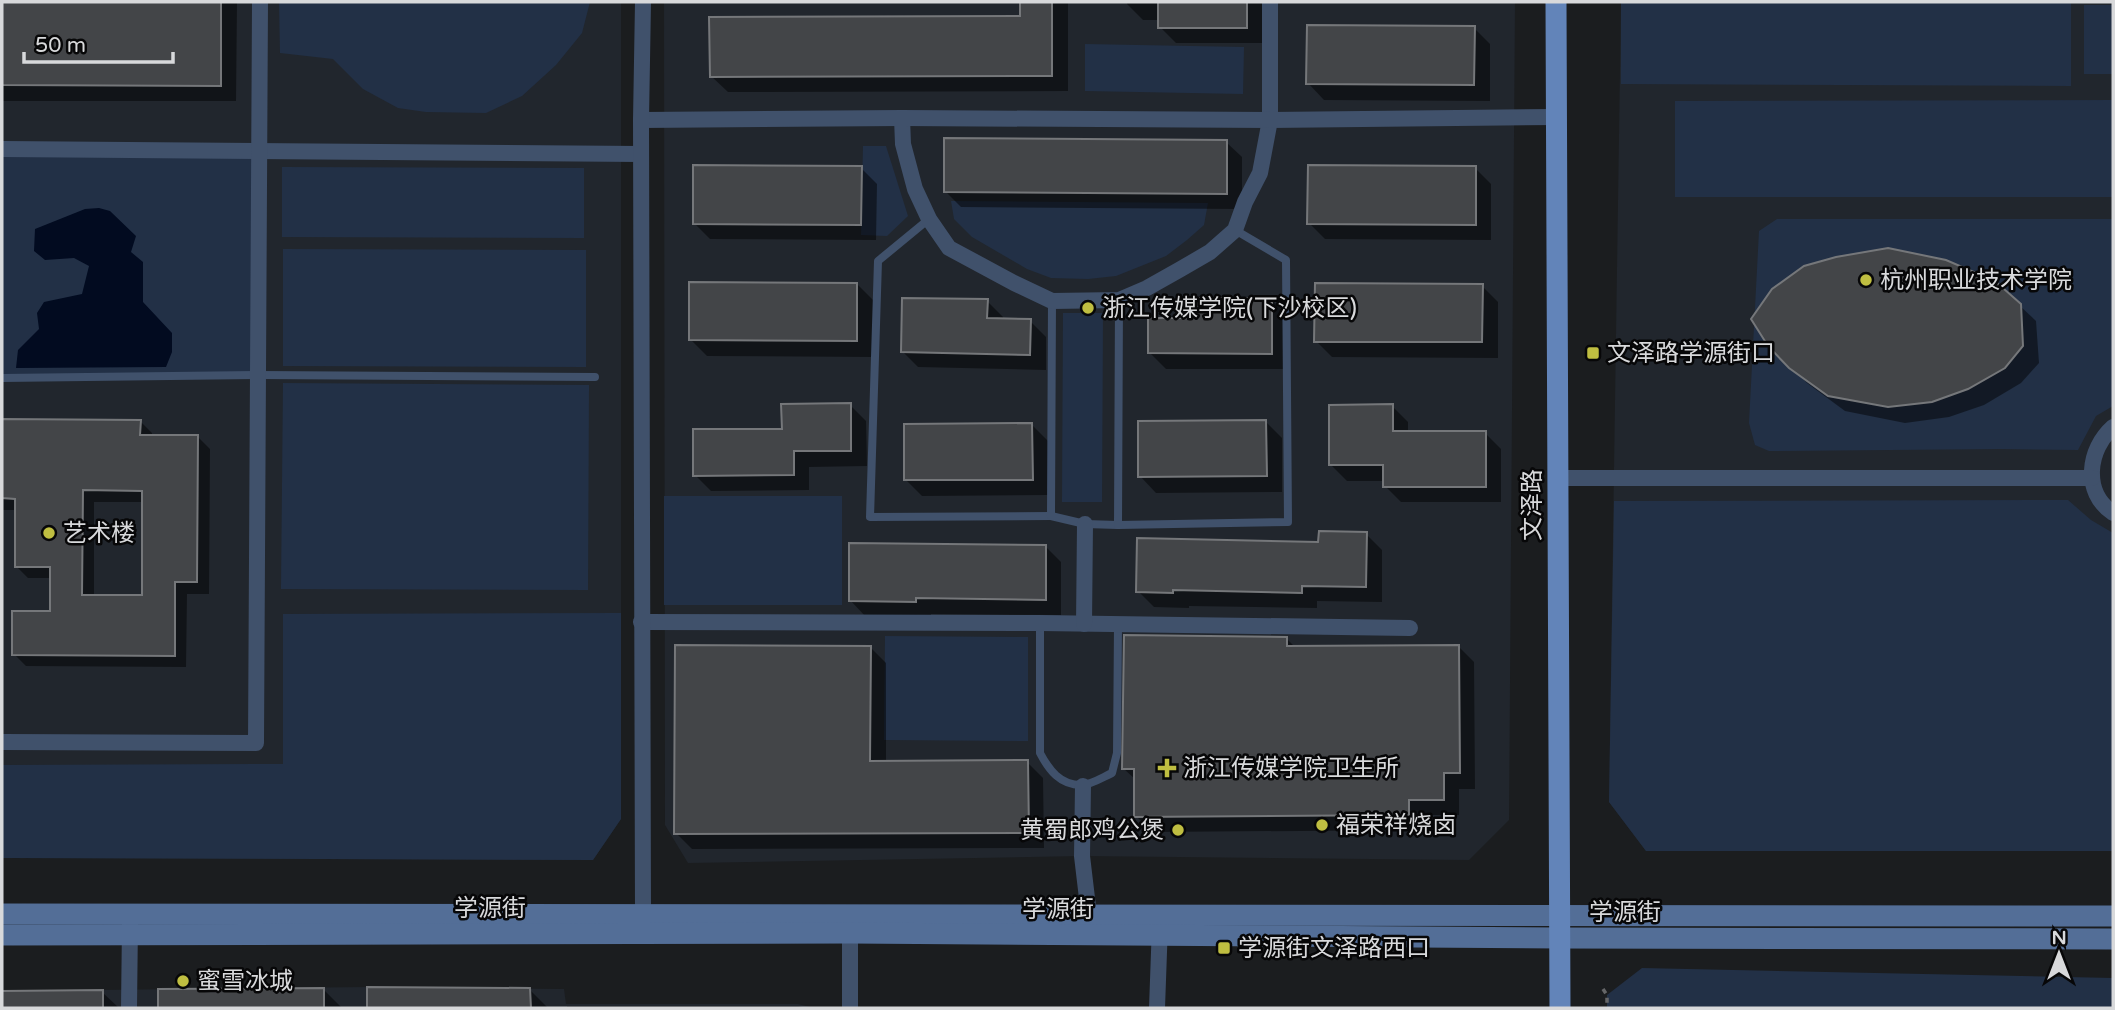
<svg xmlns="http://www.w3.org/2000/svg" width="2115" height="1010" viewBox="0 0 2115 1010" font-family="'Varela Round','Noto Sans SC',sans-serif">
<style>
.built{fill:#21262d}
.green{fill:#223046}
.water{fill:#020b20}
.shadow{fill:#0007;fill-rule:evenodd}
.building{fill:#434548;stroke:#75777a;stroke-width:2;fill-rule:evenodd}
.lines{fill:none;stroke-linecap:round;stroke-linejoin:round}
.path{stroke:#656668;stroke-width:3.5;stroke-dasharray:5 5;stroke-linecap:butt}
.lane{stroke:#40516b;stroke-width:8}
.street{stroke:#40516b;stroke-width:16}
.secondary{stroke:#536e97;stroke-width:21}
.primary{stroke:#6284b9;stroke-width:21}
.poi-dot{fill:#bfbe41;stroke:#070708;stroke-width:2.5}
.labels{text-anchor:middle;stroke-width:5;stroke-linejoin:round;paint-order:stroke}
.poi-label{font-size:24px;fill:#d8d9db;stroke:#070708;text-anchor:start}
.street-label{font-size:24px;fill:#d8d9db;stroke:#070708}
</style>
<rect width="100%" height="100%" fill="#1b1d1f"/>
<g class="built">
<polygon points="2,2 621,2 621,819 593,860 2,858"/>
<polygon points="664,2 1515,2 1509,820 1469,860 1082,856 688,863 665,825"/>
<polygon points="1621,2 2113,2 2113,851 1646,851 1609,802"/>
<polygon points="367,987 564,989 566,1004 798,1004 814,1008 2,1008 2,991"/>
</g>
<g class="green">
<polygon points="279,2 590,2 582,33 556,65 522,96 486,113 426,112 398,108 363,89 333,59 280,53"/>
<polygon points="1621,2 2071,2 2071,86 1621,84"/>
<rect x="2084" y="5" width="29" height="69"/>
<polygon points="1085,44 1244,47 1243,94 1085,91"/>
<polygon points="2113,100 2113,197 1675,197 1675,101"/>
<polygon points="863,146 886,146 908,216 887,236 861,235"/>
<polygon points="2,149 260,151 259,375 2,378"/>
<polygon points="282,167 584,168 584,238 282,237"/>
<polygon points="951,201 1208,203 1204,225 1187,240 1166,256 1116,276 1088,279 1051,278 1027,269 972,237 954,219"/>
<polygon points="1777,219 2113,219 2113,406 2096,416 2078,450 2001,449 1769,451 1755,445 1749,423 1759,231"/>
<polygon points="283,249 586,250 586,367 283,366"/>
<polygon points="1063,313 1103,313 1102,502 1062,502"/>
<polygon points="283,383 589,385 588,590 281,589"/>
<rect x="664" y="496" width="178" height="109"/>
<polygon points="2068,500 2091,520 2113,533 2113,851 1646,851 1609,802 1614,501"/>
<polygon points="621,613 621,819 593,860 2,858 2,765 283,764 283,614"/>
<polygon points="885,636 1028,637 1028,741 884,740"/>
<polygon points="1642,968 2113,978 2113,1008 1607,1008 1607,995"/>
</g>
<polygon class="water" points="99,208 110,211 136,236 131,252 143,262 143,302 172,333 172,352 166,367 16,368 18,350 39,329 37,313 44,302 82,294 89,266 74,258 45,260 34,251 35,229 85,209"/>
<g class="shadow">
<polygon points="2,2 237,2 236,101 2,101"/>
<polygon points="1022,2 1068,2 1068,91 728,92 711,76 1022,18"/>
<polygon points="1127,2 1263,2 1263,43 1176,43 1160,27 1160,20 1143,20 1127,4"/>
<polygon points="1474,28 1490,44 1490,101 1324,100 1308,83"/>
<polygon points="1226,142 1242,157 1242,209 961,207 945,191"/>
<polygon points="861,168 877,184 876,240 710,239 694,223"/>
<polygon points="1475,168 1491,184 1491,240 1325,239 1309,223"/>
<polygon points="857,284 873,300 873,357 707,356 691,340"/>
<polygon points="1482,286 1498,302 1498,358 1332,357 1316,341"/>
<polygon points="1272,300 1288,316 1287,369 1166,369 1150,353 1188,320"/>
<polygon points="987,301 1003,317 1003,320 1030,321 1046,337 1046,370 918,367 902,351"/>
<polygon points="2019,305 2036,321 2039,363 2021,383 1984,405 1949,417 1905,423 1845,411 1807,383 1769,345"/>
<polygon points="850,405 866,421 867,466 809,467 809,490 711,491 695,475 783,430"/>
<polygon points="1392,406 1408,422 1408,433 1485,433 1501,449 1501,502 1401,502 1385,486 1385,481 1347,481 1331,465"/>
<path d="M 2,421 L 140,421 L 152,433 L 152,437 L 198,437 L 210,449 L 209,594 L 187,594 L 186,667 L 26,666 L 14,654 L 51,612 L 51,578 L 28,578 L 16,566 L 17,510 L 2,510 ZM 94,502 L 144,502 L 143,597 L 94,597 Z"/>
<polygon points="1266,422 1282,438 1282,492 1156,493 1140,476"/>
<polygon points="1032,425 1048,441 1048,495 922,496 906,480"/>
<polygon points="1366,534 1382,550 1382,602 1317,601 1317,608 1189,606 1189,608 1154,607 1138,591 1320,543"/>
<polygon points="1045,546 1061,562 1061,615 931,614 931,617 866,617 850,600"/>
<polygon points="1287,639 1296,648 1458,646 1474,662 1475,789 1459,789 1459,815 1424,815 1425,830 1152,832 1136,816 1136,780 1124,769"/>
<polygon points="870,647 886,663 886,763 1027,762 1043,778 1044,848 692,849 676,833"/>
<polygon points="323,989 342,1008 159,1008 159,991"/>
<polygon points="369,989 530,990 548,1008 369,1008"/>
<polygon points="102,992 119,1008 2,1008 2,993"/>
<polygon points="567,1006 798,1006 807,1008 567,1008"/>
</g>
<g class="building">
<polygon points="2,2 221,2 221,86 2,85"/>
<polygon points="1020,2 1052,2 1052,76 710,77 709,17 1020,16"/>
<rect x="1158" y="2" width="89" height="26"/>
<polygon points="1307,25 1475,26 1474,85 1306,84"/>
<polygon points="944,138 1227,140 1227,194 944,192"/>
<polygon points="693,165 862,166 861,225 693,224"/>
<polygon points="1308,165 1476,166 1476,225 1307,224"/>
<polygon points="1888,248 1946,260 1995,281 2021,304 2023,346 2005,368 1968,389 1932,402 1888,407 1828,396 1789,368 1768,346 1751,319 1772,289 1804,266 1836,257"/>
<polygon points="689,282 857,283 857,341 689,340"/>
<polygon points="1315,283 1483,284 1482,342 1314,342"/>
<polygon points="902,298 988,299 987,318 1031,319 1030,355 901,352"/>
<polygon points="1187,298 1272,298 1272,354 1148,353 1148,318 1186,318"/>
<polygon points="851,403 851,451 794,451 794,475 693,476 693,429 782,429 781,404"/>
<polygon points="1393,404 1393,431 1486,431 1486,487 1383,487 1383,465 1329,465 1329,405"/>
<path d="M 2,419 L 141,420 L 140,435 L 198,435 L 197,582 L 175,582 L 175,656 L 12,655 L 12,611 L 50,611 L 50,567 L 15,567 L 15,499 L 2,498 ZM 83,490 L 142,491 L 142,595 L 82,595 Z"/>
<polygon points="1266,420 1267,476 1138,477 1138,421"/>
<polygon points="1032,423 1033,480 904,480 904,424"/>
<polygon points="1319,531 1367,532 1366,587 1302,586 1302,593 1173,590 1173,593 1136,592 1137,538 1318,542"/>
<polygon points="849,543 1046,545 1046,600 916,598 916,602 849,601"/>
<polygon points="1124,635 1287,637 1287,646 1459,645 1460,773 1444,773 1444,800 1409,800 1409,815 1134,817 1134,769 1122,769"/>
<polygon points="675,645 871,646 870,761 1028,760 1029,833 674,834"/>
<polygon points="367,987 530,988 531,1008 367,1008"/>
<polygon points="324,988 324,1008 158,1008 158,989"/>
<polygon points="103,990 103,1008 2,1008 2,991"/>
</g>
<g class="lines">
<polyline class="path" points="1603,989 1607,995 1607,1008"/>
<g class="lane">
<polyline points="929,219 878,261 870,517 1051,516"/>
<polyline points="1052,301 1051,516 1085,524 1118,525 1119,300"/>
<polyline points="2,378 259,375 595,377"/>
<polyline points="1118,525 1288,522 1286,260 1235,230"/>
<path d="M 1040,623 L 1040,753 C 1049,770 1060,785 1081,785 C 1091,785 1103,777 1112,773 L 1117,753 L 1118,624"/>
</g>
<g class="street">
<polyline points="902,118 903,144 915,189 929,219 949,248 1014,283 1052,301 1119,300 1147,288 1179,270 1210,252 1235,230 1245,202 1260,173 1270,120 1270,2"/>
<polyline points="641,120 902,118 1270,120 1557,117"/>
<polyline points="2,149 641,154"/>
<path d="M 2113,427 C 2088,449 2082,492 2113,513"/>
<polyline points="1558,478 2092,478"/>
<polyline points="641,622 1040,623 1410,628"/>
<polyline points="1084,624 1085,524"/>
<polyline points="2,742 256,743 260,2"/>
<polyline points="1083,786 1082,856 1089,915"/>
<polyline points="643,914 641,120 643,2"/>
<polyline points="850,924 850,1008"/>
<polyline points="129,1008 130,923"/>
<polyline points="1157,1008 1160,924"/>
</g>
<g class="secondary">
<polyline points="2,914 2113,916"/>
<polyline points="2,935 850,933 1560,938 2113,939"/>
</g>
<polyline class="primary" points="1556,2 1560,1008"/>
</g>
<g class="poi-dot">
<circle cx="1866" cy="280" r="7"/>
<circle cx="1088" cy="308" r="7"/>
<rect x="1586" y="346" width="14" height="14" rx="3.5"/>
<circle cx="49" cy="533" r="7"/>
<path d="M1163.5 757.5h7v7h7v7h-7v7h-7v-7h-7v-7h7z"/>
<circle cx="1322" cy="825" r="7"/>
<circle cx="1178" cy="830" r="7"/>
<rect x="1217" y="941" width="14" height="14" rx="3.5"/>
<circle cx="183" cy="981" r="7"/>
</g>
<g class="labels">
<g class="poi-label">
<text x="1880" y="288">杭州职业技术学院</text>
<text x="1102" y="316">浙江传媒学院(下沙校区)</text>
<text x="1607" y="361">文泽路学源街口</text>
<text x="63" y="541">艺术楼</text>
<text x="1183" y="776">浙江传媒学院卫生所</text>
<text x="1336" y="833">福荣祥烧卤</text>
<text x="1164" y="838" text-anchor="end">黄蜀郎鸡公煲</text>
<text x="1238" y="956">学源街文泽路西口</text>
<text x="197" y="989">蜜雪冰城</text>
</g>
<g class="street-label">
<text transform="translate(1532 505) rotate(-90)" y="8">文泽路</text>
<text x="490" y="916">学源街</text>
<text x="1058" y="917">学源街</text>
<text x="1625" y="920">学源街</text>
</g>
</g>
<rect width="2115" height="1010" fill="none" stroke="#d8d9db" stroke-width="7"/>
<g transform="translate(2059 954)" stroke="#070708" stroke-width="5" paint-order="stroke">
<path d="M0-5L12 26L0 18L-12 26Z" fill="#d8d9db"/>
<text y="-10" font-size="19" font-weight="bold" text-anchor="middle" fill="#d8d9db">N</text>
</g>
<path d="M24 52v10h149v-10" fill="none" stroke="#d8d9db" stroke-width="3.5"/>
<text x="35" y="52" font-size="21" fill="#d8d9db" stroke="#070708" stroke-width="5" paint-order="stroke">50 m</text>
</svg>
